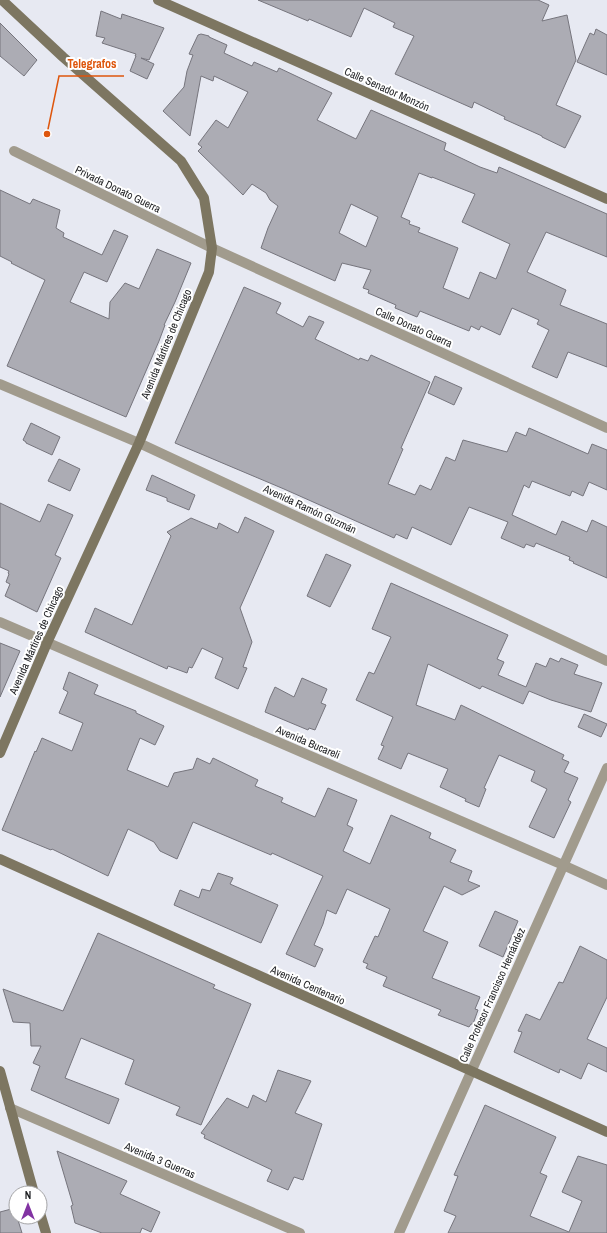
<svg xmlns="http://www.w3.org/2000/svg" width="607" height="1233" viewBox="0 0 607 1233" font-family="'Archivo Narrow',sans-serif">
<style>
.building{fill:#acacb4;stroke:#76757d;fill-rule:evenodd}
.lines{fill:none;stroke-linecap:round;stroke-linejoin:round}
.street{stroke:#a19b8d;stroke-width:10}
.secondary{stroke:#7d7661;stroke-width:10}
.labels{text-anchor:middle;stroke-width:4;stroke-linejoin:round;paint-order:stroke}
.street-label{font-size:11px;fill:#1e1f22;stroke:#fff}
.leader{fill:none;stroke:#de560d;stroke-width:1.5}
.callout-dot{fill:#de560d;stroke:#fff;stroke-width:1.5}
.callout-label{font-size:12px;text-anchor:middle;font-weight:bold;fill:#de560d;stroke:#fff;stroke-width:4;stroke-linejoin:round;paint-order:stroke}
</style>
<rect width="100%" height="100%" fill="#e7e9f2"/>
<g class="building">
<polygon points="258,0 538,0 549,5 542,21 567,15 576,60 556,105 581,116 565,148 542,137 542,136 504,119 505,117 474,102 472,108 395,74 414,36 393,27 395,23 364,8 351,37 309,19 308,21"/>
<polygon points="101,11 121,19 122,14 164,28 149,60 141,58 154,64 147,79 130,71 136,56 135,56 136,54 102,43 105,38 96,36"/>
<polygon points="0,23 37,60 24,76 0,56"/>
<polygon points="596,29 607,35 607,75 577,62 590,33 594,35"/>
<path d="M 201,34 L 209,36 L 209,37 L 227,45 L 224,53 L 252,66 L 254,62 L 277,72 L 279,68 L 332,93 L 317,120 L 356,139 L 371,110 L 446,143 L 444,150 L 480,167 L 497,173 L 499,167 L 607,214 L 607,257 L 546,232 L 527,272 L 566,290 L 560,305 L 607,324 L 607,367 L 568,352 L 557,378 L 532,367 L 549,330 L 537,324 L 539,320 L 512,308 L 500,335 L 481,326 L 479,330 L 471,326 L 469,331 L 420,311 L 417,317 L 395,308 L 396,305 L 368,293 L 369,290 L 363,288 L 371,270 L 342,263 L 335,281 L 261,248 L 268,228 L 278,206 L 270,200 L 266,193 L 252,184 L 243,195 L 198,151 L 202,147 L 198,144 L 216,120 L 228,128 L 248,92 L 214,76 L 213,81 L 201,76 L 190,136 L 163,111 L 184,87 L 187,71 L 193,55 L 189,54 L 198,35 ZM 419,173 L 432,178 L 432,177 L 475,194 L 462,222 L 510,244 L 496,279 L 480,272 L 469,299 L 443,288 L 458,248 L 418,232 L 420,228 L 409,224 L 410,221 L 401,217 ZM 351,204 L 378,217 L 366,247 L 339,233 Z"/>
<polygon points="0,190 30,204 33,199 60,210 56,228 64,233 63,237 102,255 114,230 128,236 107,282 84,272 70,302 109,319 110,302 125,283 139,289 157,249 191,263 175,302 164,325 165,325 159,341 126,417 7,366 45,280 11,263 12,262 0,256"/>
<polygon points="244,287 281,303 276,313 303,327 309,316 324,322 315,339 359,360 360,358 368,361 371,355 430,382 401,448 403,449 388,484 415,495 420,485 431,490 446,457 455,461 463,440 507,452 516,432 526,436 529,428 588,454 592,444 607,450 607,490 589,482 583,496 572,491 570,496 532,481 529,488 524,485 512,515 556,535 562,521 587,532 592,520 607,527 607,578 573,563 574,562 569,560 570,557 536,543 534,547 526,544 524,548 501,538 508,522 469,507 451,545 412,527 407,539 396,534 394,538 284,489 175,443"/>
<polygon points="435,376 462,388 454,405 428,393"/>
<polygon points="31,423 60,437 52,455 26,443 26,442 23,440"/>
<polygon points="59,459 80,469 70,491 48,481"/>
<polygon points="152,475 195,495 189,510 167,501 167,498 146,490"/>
<polygon points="0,503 40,522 48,504 73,515 55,555 61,558 37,612 5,596 10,584 6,582 9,574 8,573 9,571 0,567"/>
<polygon points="245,517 274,531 240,608 252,642 243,667 247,668 238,689 215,678 223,658 202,648 192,668 189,667 187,673 168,666 167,669 85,632 95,608 132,625 171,536 167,532 191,518 217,529 219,523 238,533"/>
<polygon points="326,554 351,565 330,607 307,596"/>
<polygon points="391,583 508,635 497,659 504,662 498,675 526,687 536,663 546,667 550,658 559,662 561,658 578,665 574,674 602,683 591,712 551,700 529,691 523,704 482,686 480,689 428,664 416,705 455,720 461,705 564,755 562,759 569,762 564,772 578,778 568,800 571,802 554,838 529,827 547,789 531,781 535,771 499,755 484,788 486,789 479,807 465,801 466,799 440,787 448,769 408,753 401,769 378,759 384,746 381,745 393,717 356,700 369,672 374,674 391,637 372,629"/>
<polygon points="0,643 20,651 0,697"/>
<polygon points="69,672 98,685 94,694 136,711 136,713 164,726 155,745 140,738 127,770 168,787 174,773 193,769 197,758 210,764 213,758 258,780 255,786 283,798 281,802 315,817 328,788 357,800 347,825 353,828 343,851 370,864 391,815 431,833 429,838 456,850 450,862 472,871 468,881 480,886 462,895 444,886 423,931 448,942 432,978 480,997 475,1009 478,1010 473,1024 471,1024 469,1027 438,1015 441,1010 383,986 387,977 366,968 368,964 363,962 375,936 378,937 390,909 347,889 336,914 327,910 323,924 314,945 323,949 315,967 286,954 323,876 272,853 271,855 193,822 177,859 160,851 154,842 128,829 108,876 52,849 51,850 2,830 35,751 36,752 42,738 72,751 83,723 59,713 68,692 63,689"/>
<polygon points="302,678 327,689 321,703 326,705 315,730 309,728 308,730 265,712 270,698 275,687 294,697"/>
<polygon points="584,714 607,724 601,737 578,727"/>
<polygon points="218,873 233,878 230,884 278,905 261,943 174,905 180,890 199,898 202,889 210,891"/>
<polygon points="495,911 518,921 503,957 479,946"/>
<polygon points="98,933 215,985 213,988 251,1004 201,1125 176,1115 180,1107 125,1084 134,1060 81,1038 65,1078 119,1099 109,1124 31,1090 40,1066 33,1063 41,1046 31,1046 30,1023 13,1022 3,989 63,1011"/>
<polygon points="580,946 607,960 607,997 587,1039 607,1048 607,1072 588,1063 581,1079 560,1069 559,1073 514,1052 522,1032 518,1031 526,1014 540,1020 559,982 563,983"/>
<polygon points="278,1070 311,1081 295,1113 322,1124 303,1180 294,1177 288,1190 267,1181 272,1170 204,1138 205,1135 201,1133 227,1098 248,1108 253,1095 266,1102"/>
<polygon points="485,1105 556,1137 540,1173 547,1176 530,1216 569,1232 582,1201 562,1192 578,1156 607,1165 607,1233 448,1233 456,1216 444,1211 458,1176 454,1175"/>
<polygon points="57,1151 127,1181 120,1194 160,1212 151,1232 142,1228 140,1233 102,1233 75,1223 71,1206 73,1205"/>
<polygon points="15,1208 16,1217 17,1217 22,1233 0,1233 0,1212"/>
</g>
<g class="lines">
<g class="street">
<polyline points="14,151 212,248 607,428"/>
<polyline points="0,384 139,443 607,661"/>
<polyline points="0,622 563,865 607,885"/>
<polyline points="10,1108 300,1233"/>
<polyline points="399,1233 607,768"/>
</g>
<g class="secondary">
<polyline points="158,0 607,199"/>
<polyline points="0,753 47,643 139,443 209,272 212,248 204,198 181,161 63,57 2,0"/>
<polyline points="0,859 607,1132"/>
<polyline points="0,1071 34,1193"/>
<polyline points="40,1213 46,1233"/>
</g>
</g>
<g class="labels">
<g class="street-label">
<text transform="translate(387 89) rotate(24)" y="4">Calle Senador Monzón</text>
<text transform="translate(118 189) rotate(26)" y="4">Privada Donato Guerra</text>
<text transform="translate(414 327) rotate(24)" y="4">Calle Donato Guerra</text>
<text transform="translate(166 344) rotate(-68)" y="4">Avenida Mártires de Chicago</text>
<text transform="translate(310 509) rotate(25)" y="4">Avenida Ramón Guzmán</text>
<text transform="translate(36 640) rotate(-66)" y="4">Avenida Mártires de Chicago</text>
<text transform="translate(308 742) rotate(23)" y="4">Avenida Bucareli</text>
<text transform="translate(308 985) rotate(24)" y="4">Avenida Centenario</text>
<text transform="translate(492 995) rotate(-66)" y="4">Calle Profesor Francisco Hernández</text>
<text transform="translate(160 1160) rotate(23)" y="4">Avenida 3 Guerras</text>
</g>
</g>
<path class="leader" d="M47 134L59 76H124"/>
<circle class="callout-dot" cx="47" cy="134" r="4"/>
<g class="callout-label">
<text x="92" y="68">Telegrafos</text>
</g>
<g transform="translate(28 1205)"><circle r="19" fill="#ffffff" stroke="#a5a5a7"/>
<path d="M0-3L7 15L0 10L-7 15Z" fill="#8233a3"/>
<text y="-6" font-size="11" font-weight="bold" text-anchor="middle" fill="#1e1f22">N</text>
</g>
</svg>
